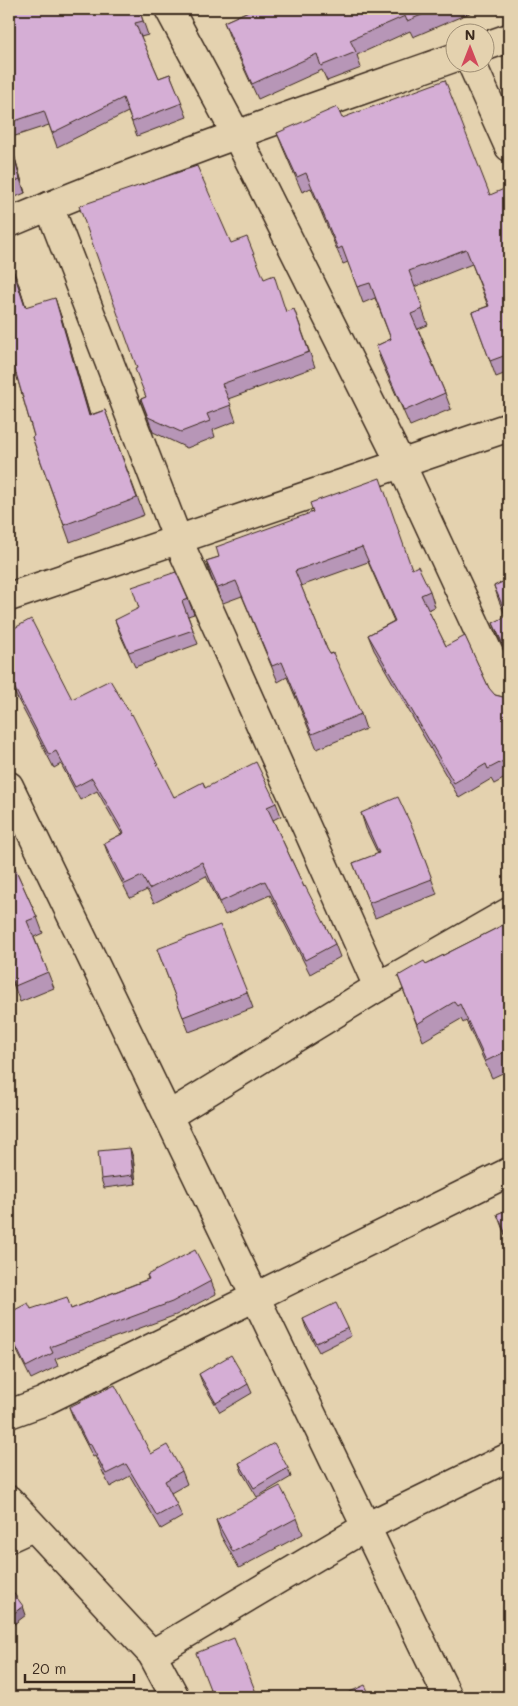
<svg xmlns="http://www.w3.org/2000/svg" width="518" height="1706" viewBox="0 0 518 1706" font-family="Mali,sans-serif">
<style>
.lines{fill:none;stroke-linecap:round;stroke-linejoin:round}
.minor-casing{stroke:#3b2a1e;stroke-width:31}
.minor{stroke:#e4d2af;stroke-width:28}
.wall{fill:#b796b7;stroke:#3b2a1e}
.shaded-wall{fill:#957a95;stroke:#3b2a1e}
.building{fill:#d5aed5;stroke:#3b2a1e}
</style>
<rect width="100%" height="100%" fill="#e4d2af"/>
<filter id="ink" filterUnits="userSpaceOnUse"><feTurbulence type="fractalNoise" baseFrequency=".02" numOctaves="2"/><feDisplacementMap in="SourceGraphic" scale="10" xChannelSelector="R" yChannelSelector="G"/><feConvolveMatrix kernelMatrix="1 2 1 2 8 2 1 2 1" color-interpolation-filters="sRGB"/></filter>
<g filter="url(#ink)">
<g class="lines">
<g class="minor-casing">
<g id="minor">
<polyline points="169,9 236,134 401,464 509,697"/>
<polyline points="486,46 509,38"/>
<polyline points="471,62 509,147"/>
<polyline points="49,206 178,540 378,987 509,912"/>
<path d="M 9,223 C 155,161 306,110 456,57"/>
<polyline points="9,597 509,427"/>
<polyline points="9,786 448,1697"/>
<polyline points="168,1116 378,987"/>
<polyline points="9,1414 42,1402 509,1172"/>
<polyline points="9,1500 152,1654 175,1697"/>
<polyline points="9,1538 33,1527"/>
<polyline points="152,1654 366,1527 509,1457"/>
</g>
</g>
<use href="#minor" class="minor"/>
</g>
<g class="wall">
<polygon points="9,9 11,13 139,9 148,35 141,37 159,78 170,74 187,117 137,136 128,112 57,147 49,125 9,138 25,193 13,198 9,190"/>
<polygon points="253,9 479,9 413,37 410,31 357,55 361,68 327,81 322,70 258,99 230,38 224,22"/>
<polygon points="342,118 490,195 509,202 509,372 496,377 472,312 488,306 472,264 414,287 428,325 418,329 445,393 451,409 410,426 381,361 376,346 391,339 375,298 363,303 348,262 343,264 311,188 302,192 283,148 277,133"/>
<polygon points="231,243 264,279 287,312 294,309 315,367 228,399 236,421 213,430 215,437 187,448 153,432 141,399 146,397 137,368"/>
<polygon points="9,268 19,285 26,307 61,316 90,415 105,410 144,515 70,542 32,437 34,436 14,367 9,369"/>
<polygon points="313,512 412,569 430,591 435,607 428,610 446,646 495,695 503,697 509,696 509,776 494,784 491,779 459,798 374,650 368,635 394,621 368,562 301,586 327,649 361,714 366,729 317,749 287,677 278,682 242,596 223,603 211,577 206,561 219,557"/>
<polygon points="509,579 509,660 499,638 493,623 506,617 499,601 494,586"/>
<polygon points="188,599 194,614 188,616 198,644 135,667 120,634 115,620"/>
<polygon points="9,631 72,699 174,797 205,788 276,803 281,816 273,820 304,887 335,944 340,957 310,974 270,895 225,915 206,876 154,903 147,890 130,898 109,857 104,843 122,834 97,791 80,800 61,764 54,768 14,692 10,695 9,692"/>
<polygon points="361,813 414,831 437,894 375,918 353,863 378,854 366,829"/>
<polygon points="9,855 37,917 43,933 34,937 54,988 20,1002 9,973"/>
<polygon points="509,922 509,1070 492,1078 466,1021 463,1023 461,1019 423,1041 398,976 426,964"/>
<polygon points="157,949 247,992 253,1008 189,1032"/>
<polygon points="133,1157 136,1184 104,1188 101,1179"/>
<polygon points="509,1209 509,1244 503,1230 497,1214"/>
<polygon points="147,1275 211,1281 216,1294 176,1315 55,1359 58,1366 31,1379 9,1335 9,1313 31,1309 71,1309 148,1279"/>
<polygon points="303,1319 348,1328 351,1336 319,1352 306,1328"/>
<polygon points="199,1374 248,1384 252,1393 220,1412 202,1382"/>
<polygon points="69,1407 182,1471 187,1484 171,1493 177,1505 182,1517 161,1529 130,1476 110,1487 95,1456 93,1457 74,1420"/>
<polygon points="239,1463 288,1468 291,1477 257,1497 242,1472"/>
<polygon points="297,1518 303,1534 239,1568 221,1536 216,1520"/>
</g>
<g class="shaded-wall">
<polygon points="9,137 25,193 20,179 9,140"/>
<polygon points="12,267 19,285 31,324 25,307"/>
<polygon points="55,298 61,316 95,433 89,416"/>
<polygon points="130,1148 133,1157 136,1184 133,1175"/>
<polygon points="23,1606 26,1615 9,1628 9,1617"/>
</g>
<g class="building">
<polygon points="9,9 11,13 21,9 139,9 143,21 135,23 159,78 170,74 182,103 132,122 123,98 52,133 44,111 9,123"/>
<polygon points="253,9 436,9 407,21 405,16 350,40 356,52 321,66 317,54 252,84 224,22"/>
<polygon points="445,80 490,195 504,189 509,202 509,354 490,361 472,312 489,306 466,249 409,271 423,309 411,314 445,393 404,411 376,346 391,339 370,283 357,287 342,247 338,249 306,173 297,177 277,133 337,107 342,118"/>
<polygon points="9,140 20,179 9,184"/>
<polygon points="197,166 231,243 247,237 264,279 274,275 286,312 294,309 309,352 222,384 231,405 207,414 210,421 181,432 148,417 141,399 146,397 135,369 137,368 79,206"/>
<polygon points="12,267 25,307 55,298 89,416 105,410 137,498 64,525 32,437 34,436 9,349 9,268"/>
<polygon points="380,478 412,569 418,566 430,591 421,595 446,646 465,636 489,688 495,695 503,697 509,696 509,758 488,769 486,764 454,783 368,635 395,621 362,547 295,571 327,649 330,654 333,653 361,714 312,734 282,662 272,666 236,581 218,588 206,561 219,557 216,547 313,512 310,503"/>
<polygon points="176,572 188,599 182,601 193,630 129,652 115,620 139,608 132,587"/>
<polygon points="509,579 509,657 493,623 507,616 494,586"/>
<polygon points="31,619 72,699 110,680 131,715 132,714 174,797 203,782 205,788 256,762 276,803 267,807 304,887 305,886 335,944 305,960 265,881 220,902 202,862 149,889 142,876 125,884 104,843 124,833 92,778 75,787 56,751 49,755 10,679 9,680 9,631"/>
<polygon points="398,797 414,831 432,879 369,903 353,863 379,853 361,813"/>
<polygon points="9,855 37,917 27,921 48,972 15,986 9,971"/>
<polygon points="509,922 509,1050 486,1061 460,1004 457,1006 454,1002 417,1024 398,976 424,961 426,964"/>
<polygon points="220,925 247,992 183,1017 157,949"/>
<polygon points="130,1148 133,1175 101,1179 98,1151"/>
<polygon points="509,1209 509,1241 497,1214"/>
<polygon points="195,1250 211,1281 172,1302 50,1347 53,1353 26,1367 9,1332 9,1313 28,1303 31,1309 67,1297 71,1309 149,1279 147,1275"/>
<polygon points="336,1303 348,1328 316,1343 303,1319"/>
<polygon points="231,1355 248,1384 216,1403 199,1374"/>
<polygon points="115,1385 151,1454 167,1445 182,1471 165,1481 177,1505 157,1516 126,1464 106,1474 90,1443 88,1445 69,1407"/>
<polygon points="274,1443 288,1468 254,1488 239,1463"/>
<polygon points="280,1486 297,1518 233,1552 216,1520"/>
<polygon points="9,1587 23,1606 9,1617"/>
<polygon points="234,1638 257,1695 261,1694 262,1697 213,1697 196,1653"/>
<polygon points="365,1685 371,1697 339,1697"/>
</g>
</g>
<rect width="518" height="1706" fill="none" stroke="#e4d2af" stroke-width="30"/>
<rect x="15" y="15" width="488" height="1676" fill="none" stroke="#3b2a1e" stroke-width="2" filter="url(#ink)"/>
<g transform="translate(470 48)"><circle r="24" fill="#e4d2af" stroke="#a08f75"/>
<path d="M0-4L9 19L0 12L-9 19Z" fill="#d1495b"/>
<text y="-8" font-size="14" font-weight="bold" text-anchor="middle" fill="#3b2a1e">N</text>
</g>
<path d="M25 1674v8h109v-8" fill="none" stroke="#3b2a1e" stroke-width="2.5"/>
<text x="32" y="1674" font-size="15" fill="#3b2a1e" stroke="#e4d2af" stroke-width="4" paint-order="stroke">20 m</text>
</svg>
